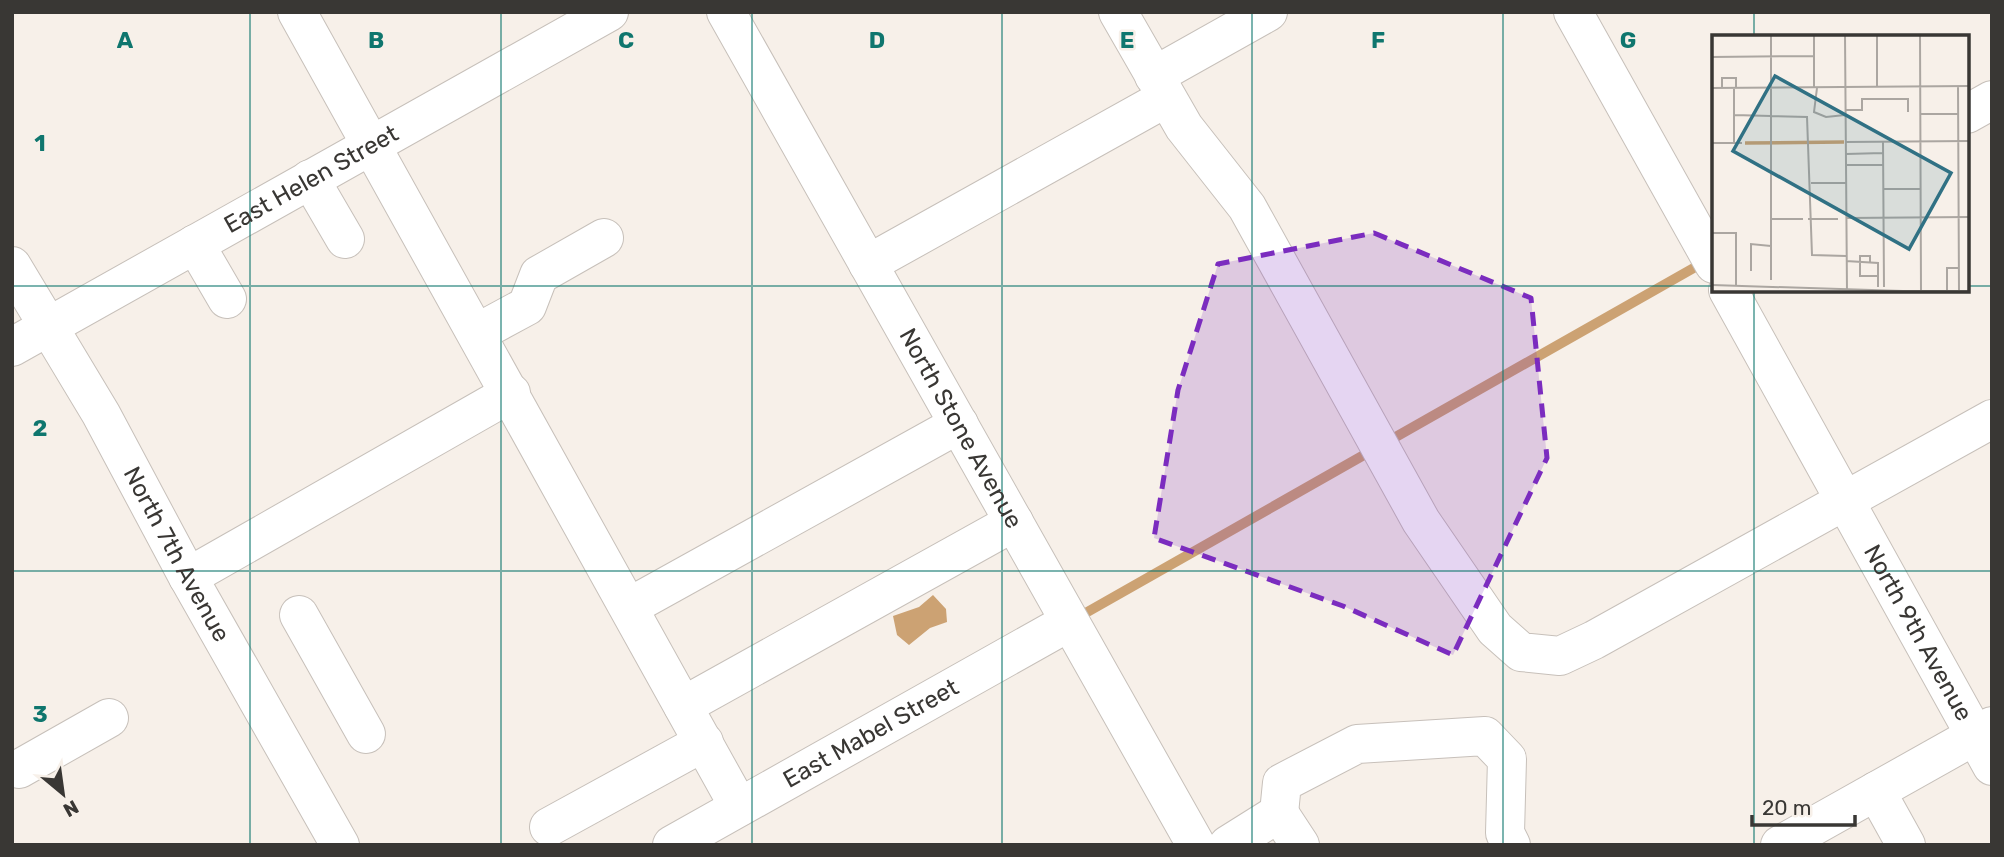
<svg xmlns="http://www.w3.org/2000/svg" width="2004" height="857" viewBox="0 0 2004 857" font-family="Rubik,sans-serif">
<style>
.water{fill:#cca273}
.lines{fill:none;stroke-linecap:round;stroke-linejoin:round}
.stream{stroke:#cca273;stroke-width:10}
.minor-casing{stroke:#c7c0ba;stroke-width:40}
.major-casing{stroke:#c7c0ba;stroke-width:40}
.minor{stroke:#fff;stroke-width:38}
.major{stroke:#fff;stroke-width:38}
.marked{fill:#7b2cbf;fill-opacity:0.2;stroke:#7b2cbf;stroke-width:5;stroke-dasharray:14 9;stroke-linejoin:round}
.grid{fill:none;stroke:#0f766e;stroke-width:2;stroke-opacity:0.55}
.labels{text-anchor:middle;stroke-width:5;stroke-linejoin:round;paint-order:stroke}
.street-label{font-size:24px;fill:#393734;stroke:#f7f0e9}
.inset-river{fill:none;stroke:#cca273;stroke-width:3.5}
.inset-road{fill:none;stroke:#aba6a1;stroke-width:2}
.view{fill:#307184;fill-opacity:0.15;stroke:#307184;stroke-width:3.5}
.inset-edge{fill:none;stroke:#393734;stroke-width:3.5}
.grid-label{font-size:23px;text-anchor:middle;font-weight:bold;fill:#0f766e;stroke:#f7f0e9;stroke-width:5;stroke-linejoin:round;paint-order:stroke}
</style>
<rect width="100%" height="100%" fill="#f7f0e9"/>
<polygon class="water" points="933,595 946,609 947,622 930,628 909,645 897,635 893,616 919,607"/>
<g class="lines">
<polyline class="stream" points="1075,619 1706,261"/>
<g class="minor-casing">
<g id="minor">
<polyline points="297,12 739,807"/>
<polyline points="1118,12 1184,127 1247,207 1421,521 1495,629 1521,652 1560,656 1594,640 1992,419"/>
<polyline points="1573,12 1714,264"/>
<polyline points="1154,76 1268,12"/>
<polyline points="1967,114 1992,100"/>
<polyline points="310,179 345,239"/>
<polyline points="195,244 227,299"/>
<polyline points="868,264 1166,98"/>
<path id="s1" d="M 12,266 L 101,414 L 188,577 L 340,845"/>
<path id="s2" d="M 1728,290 L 1992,766"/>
<polyline points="477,333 527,306 539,275 604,238"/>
<path id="s3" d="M 12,347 L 609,12"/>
<polyline points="188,577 511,393"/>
<polyline points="629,607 959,424"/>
<polyline points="299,615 366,734"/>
<polyline points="683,706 1014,522"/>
<polyline points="19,769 109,718"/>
<polyline points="1876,791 1906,845"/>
<polyline points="1279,813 1300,845"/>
<polyline points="549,827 704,742"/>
<path id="s4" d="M 672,845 L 1069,622"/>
<polyline points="1228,845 1279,813 1282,783 1357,744 1485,736 1507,759 1505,833 1511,845"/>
<polyline points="1780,845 1992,726"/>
</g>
</g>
<g class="major-casing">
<g id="major">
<path id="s5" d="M 726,12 L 1196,845"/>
</g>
</g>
<use href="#minor" class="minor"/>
<use href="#major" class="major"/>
</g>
<path class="marked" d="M 1374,233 L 1531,298 L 1547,458 L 1453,655 L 1343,606 L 1154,538 L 1178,390 L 1218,264 Z"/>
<path class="grid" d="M 250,12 L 250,845M 501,12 L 501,845M 752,12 L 752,845M 1002,12 L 1002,845M 1252,12 L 1252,845M 1503,12 L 1503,845M 1754,12 L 1754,37M 12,286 L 1714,286M 1967,286 L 1992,286M 1754,290 L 1754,845M 12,571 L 1992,571"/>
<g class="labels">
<g class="street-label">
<text dy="8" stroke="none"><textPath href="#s3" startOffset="343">East Helen Street</textPath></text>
<text dy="8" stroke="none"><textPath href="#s5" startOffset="478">North Stone Avenue</textPath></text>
<text dy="8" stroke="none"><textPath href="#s1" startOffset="332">North 7th Avenue</textPath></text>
<text dy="8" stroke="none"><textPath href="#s2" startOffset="392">North 9th Avenue</textPath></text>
<text dy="8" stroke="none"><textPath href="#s4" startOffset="228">East Mabel Street</textPath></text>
</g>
</g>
<g transform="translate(1712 35)">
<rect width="257" height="257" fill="#f7f0e9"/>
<path class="inset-river" d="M 33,108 L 132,107"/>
<path class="inset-road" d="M 59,0 L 59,245M 102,0 L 102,53M 133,0 L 135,257M 165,0 L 165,51M 208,0 L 209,257M 0,22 L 102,21M 246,51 L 247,256M 0,53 L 258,51M 10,53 L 10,43 L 24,43 L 24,53M 22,53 L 22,108M 105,53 L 102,77 L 114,82 L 133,80M 133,75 L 150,75 L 150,64 L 196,64 L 196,77M 209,79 L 246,79M 22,80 L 95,82 L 100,220 L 134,221M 133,107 L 258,106M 171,107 L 172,252M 0,108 L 30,108M 134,119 L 171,118M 134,130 L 171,130M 99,148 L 134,148M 171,154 L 209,154M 135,183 L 258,182M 59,184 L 91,184M 96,184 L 126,184M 0,198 L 24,198 L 24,250M 134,226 L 166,228 L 166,252M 148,226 L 148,221 L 158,221 L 158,228M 148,228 L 148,241 L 166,241M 39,236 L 39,209 L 59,211M 0,250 L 191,256M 189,256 L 258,256M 235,256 L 235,233 L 246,233"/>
<path class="view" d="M 63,41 L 239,138 L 197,214 L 21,116 Z"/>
<rect width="257" height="257" class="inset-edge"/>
</g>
<g class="grid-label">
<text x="125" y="48">A</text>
<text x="376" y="48">B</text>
<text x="626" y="48">C</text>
<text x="877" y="48">D</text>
<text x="1127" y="48">E</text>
<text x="1378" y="48">F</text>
<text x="1628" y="48">G</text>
<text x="40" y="151">1</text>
<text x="40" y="436">2</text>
<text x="40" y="722">3</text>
</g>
<rect width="2004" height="857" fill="none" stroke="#393734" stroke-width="28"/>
<g transform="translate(63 794) rotate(151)" stroke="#f7f0e9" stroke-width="5" paint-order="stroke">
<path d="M0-5L12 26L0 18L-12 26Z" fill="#393734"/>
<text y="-10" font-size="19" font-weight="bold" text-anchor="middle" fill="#393734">N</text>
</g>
<path d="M1752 815v10h103v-10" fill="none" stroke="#393734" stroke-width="3.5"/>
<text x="1762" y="815" font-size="21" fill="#393734" stroke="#f7f0e9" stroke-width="5" paint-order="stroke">20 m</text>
</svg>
